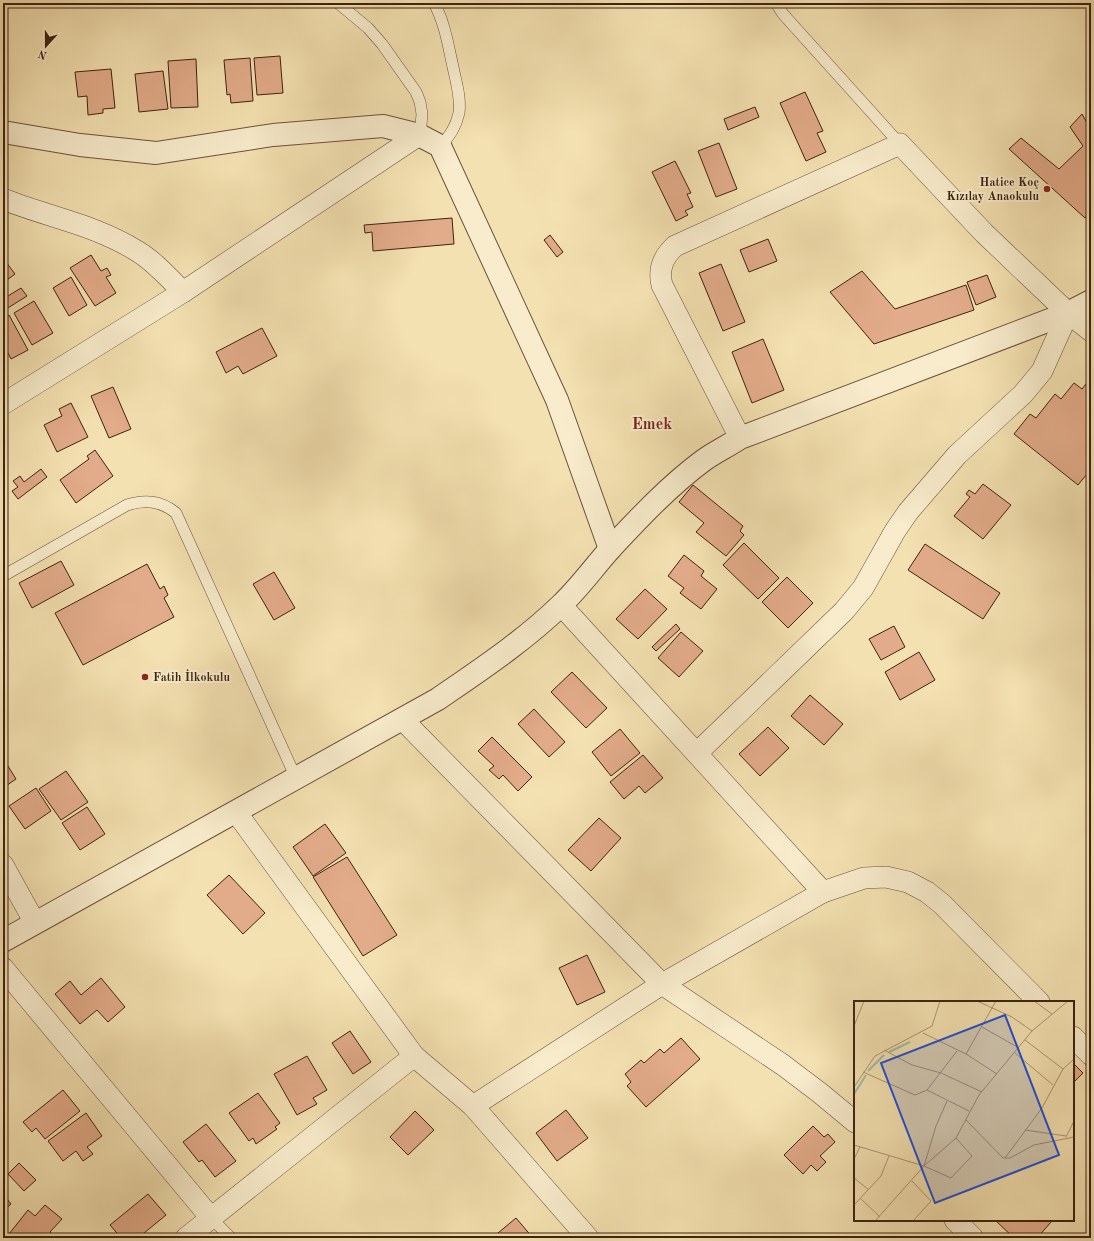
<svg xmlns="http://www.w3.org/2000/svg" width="1094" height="1241" viewBox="0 0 1094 1241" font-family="'Old Standard TT',serif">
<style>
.building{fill:#e2ab89;stroke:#3e2312}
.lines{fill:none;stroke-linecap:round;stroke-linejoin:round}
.service-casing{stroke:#6c523a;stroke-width:12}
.minor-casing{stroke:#6c523a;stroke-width:22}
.tertiary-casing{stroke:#6c523a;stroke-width:24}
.service{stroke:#f8eccc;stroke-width:11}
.minor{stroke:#f8eccc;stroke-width:21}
.tertiary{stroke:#f8eccc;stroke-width:22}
.poi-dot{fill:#8f2418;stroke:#f8eccc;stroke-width:1.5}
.labels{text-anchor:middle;stroke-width:4;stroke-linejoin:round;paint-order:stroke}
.poi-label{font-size:12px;font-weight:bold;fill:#3e2312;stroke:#f8eccc;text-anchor:end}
.district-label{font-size:16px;font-weight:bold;fill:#7a1f14;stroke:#f8eccc}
.inset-river{fill:none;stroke:#9cbea9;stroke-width:2}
.inset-road{fill:none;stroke:#ab9571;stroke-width:1}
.view{fill:#1d4ed8;fill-opacity:0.15;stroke:#1d4ed8;stroke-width:2}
.inset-edge{fill:none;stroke:#3e2312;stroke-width:2}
</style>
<rect width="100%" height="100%" fill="#f4e1b1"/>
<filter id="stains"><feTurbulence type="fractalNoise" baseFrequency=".005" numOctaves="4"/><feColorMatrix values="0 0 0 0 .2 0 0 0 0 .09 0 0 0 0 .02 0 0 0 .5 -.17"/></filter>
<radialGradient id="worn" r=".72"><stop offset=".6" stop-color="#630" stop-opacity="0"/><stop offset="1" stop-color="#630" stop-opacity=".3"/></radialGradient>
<g class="building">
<polygon points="3,3 9,3 3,26"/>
<polygon points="280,56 283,93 257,95 254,58"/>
<polygon points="250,58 253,101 231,103 230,94 227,95 224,60"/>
<polygon points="196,59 198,107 171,108 168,61"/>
<polygon points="111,69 115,108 103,109 103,113 88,115 87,96 78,97 75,72"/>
<polygon points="163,71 168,109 139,112 135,74"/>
<polygon points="805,92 823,131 817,133 826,152 806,161 780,103"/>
<polygon points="755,107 759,117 728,130 724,119"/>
<polygon points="1082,114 1091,130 1091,210 1085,218 1009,149 1021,138 1059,169 1083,146 1070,127"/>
<polygon points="719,143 737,189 716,197 698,151"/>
<polygon points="675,161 691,193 687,194 693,207 685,211 688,215 676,221 652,172"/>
<polygon points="452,218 454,244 373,251 372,232 365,233 364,225"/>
<polygon points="550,235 563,252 557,257 544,240"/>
<polygon points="768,239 777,261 749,272 740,250"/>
<polygon points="91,255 101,271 107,268 111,275 106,277 116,293 95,306 70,268"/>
<polygon points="3,258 15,274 3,283"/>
<polygon points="721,264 745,322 723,331 699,273"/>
<polygon points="862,271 895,309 966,285 974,310 874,344 830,292"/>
<polygon points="987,275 996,297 976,305 967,282"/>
<polygon points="71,277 87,305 69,316 53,288"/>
<polygon points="21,288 27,296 3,311 3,299"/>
<polygon points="34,301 53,333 32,345 14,313"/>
<polygon points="9,315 28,350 11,359 8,353 5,355 3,352 3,318"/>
<polygon points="262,328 277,356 243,374 238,366 226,373 216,352"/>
<polygon points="763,339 784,390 752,403 732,352"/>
<polygon points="1090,379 1091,380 1091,469 1078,485 1014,434 1030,414 1036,418 1055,394 1061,399 1074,383 1082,389"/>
<polygon points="113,387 131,429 109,438 91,396"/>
<polygon points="71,403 88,437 57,452 44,425 62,416 59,409"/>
<polygon points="95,450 113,476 76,503 60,480 89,459 87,456"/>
<polygon points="41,469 47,477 18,499 12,491 18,487 13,481 20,476 24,482"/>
<polygon points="983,484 1011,505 983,539 954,516 970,497 966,494 969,490 975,494"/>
<polygon points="693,485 743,526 740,531 744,535 726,556 696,532 704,523 679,502"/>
<polygon points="3,498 7,502 3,506"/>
<polygon points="744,543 779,578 758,599 723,565"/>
<polygon points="925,544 1000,593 983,619 908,570"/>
<polygon points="684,555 704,571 701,576 717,589 701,609 680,593 684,588 668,576"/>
<polygon points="61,561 74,585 32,608 19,583"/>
<polygon points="147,564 160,589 164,586 168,595 164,598 174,617 83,665 55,613"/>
<polygon points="274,572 295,608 274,620 253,584"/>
<polygon points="787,577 813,603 788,628 762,602"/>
<polygon points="645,589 667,609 638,639 616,619"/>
<polygon points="676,624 680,629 656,651 652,647"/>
<polygon points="894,626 905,647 881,660 869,639"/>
<polygon points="681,632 703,651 679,677 658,658"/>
<polygon points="919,652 935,680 900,700 885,672"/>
<polygon points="572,672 607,708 586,728 551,692"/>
<polygon points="810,695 843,724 824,745 791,716"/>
<polygon points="534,709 565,742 549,757 518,724"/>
<polygon points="768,727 789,748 760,776 739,754"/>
<polygon points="620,729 640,753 611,776 592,752"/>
<polygon points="492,737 532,777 518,791 503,775 499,779 489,770 494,766 478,751"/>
<polygon points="643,755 663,778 645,793 639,786 624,799 610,782"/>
<polygon points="3,758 16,779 3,788"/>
<polygon points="66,771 88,802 61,820 39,789"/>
<polygon points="36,788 51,811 25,829 9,806"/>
<polygon points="87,807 105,834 80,850 62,823"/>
<polygon points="599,818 621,838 591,871 568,850"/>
<polygon points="325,824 346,853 313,876 293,847"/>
<polygon points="347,857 397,935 363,956 313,877"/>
<polygon points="229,875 265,913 243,934 207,895"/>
<polygon points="587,955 605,992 577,1005 559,968"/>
<polygon points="101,978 125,1007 108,1022 97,1010 80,1024 55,994 70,981 81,995"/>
<polygon points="350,1031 371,1062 353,1074 332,1043"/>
<polygon points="681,1038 700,1059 646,1107 627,1086 631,1082 625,1074 641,1060 644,1063 660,1049 664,1053"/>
<polygon points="307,1056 327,1090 313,1098 317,1104 297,1115 274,1074"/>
<polygon points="1073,1063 1083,1073 1073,1083"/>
<polygon points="63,1090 80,1111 45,1139 36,1128 32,1132 23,1122"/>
<polygon points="258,1093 280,1123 275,1127 277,1129 256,1144 253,1138 249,1141 229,1113"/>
<polygon points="566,1110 588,1138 557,1161 536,1133"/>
<polygon points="415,1111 434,1130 408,1155 390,1137"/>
<polygon points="86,1113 102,1136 87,1147 93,1154 83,1161 76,1151 63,1161 48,1141"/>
<polygon points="206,1124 236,1161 215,1177 202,1160 199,1162 183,1142"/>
<polygon points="813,1126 824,1137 828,1134 835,1142 820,1156 826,1162 817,1171 811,1165 803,1174 784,1155"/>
<polygon points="19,1163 36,1180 24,1191 8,1174"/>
<polygon points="3,1194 11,1204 3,1211"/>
<polygon points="148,1194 166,1215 138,1238 121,1238 110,1225"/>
<polygon points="45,1205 62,1219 50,1232 57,1238 13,1238 9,1234 28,1210 35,1216"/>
<polygon points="516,1218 533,1238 492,1238"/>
<polygon points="995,1220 1051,1220 1052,1221 1037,1238 1014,1238"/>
</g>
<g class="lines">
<g class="service-casing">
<g id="service">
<polyline points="338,3 368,28 382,44 416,92 420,102 422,114 421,125 419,135"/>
<path d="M 434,3 C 445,23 448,45 453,67 C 456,82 461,97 459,113 C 456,126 450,137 440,146"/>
<polyline points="776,3 783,14 900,144"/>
<path d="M 3,576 L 127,505 C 146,499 161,501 176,513 L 296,778"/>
<polyline points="211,1218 231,1238"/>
</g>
</g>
<g class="minor-casing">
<g id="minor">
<path d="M 3,199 C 48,217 96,225 137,251 C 154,261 169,278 183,292"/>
<polyline points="3,404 183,292 419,135"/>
<path d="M 740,438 L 662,285 C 658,269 663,257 675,246 L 900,144 L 984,233 L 1068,313 L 1091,331"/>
<polyline points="561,605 823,892 864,878 886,877 908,882 927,892 942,904 1039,1002"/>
<polyline points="402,719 662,984 783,1065 820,1093 855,1122"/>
<polyline points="697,753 844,611 863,588 895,531 908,512 957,455 1023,394 1042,371 1068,313"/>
<polyline points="236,812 414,1056 473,1106 588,1238"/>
<polyline points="3,865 35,923"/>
<polyline points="3,968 211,1218"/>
<polyline points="1073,1037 1091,1055"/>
<polyline points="473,1106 662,984 823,892"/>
<polyline points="955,1220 973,1238"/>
<polyline points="186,1238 414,1056"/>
</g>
</g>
<g class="tertiary-casing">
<g id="tertiary">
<polyline points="3,132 80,145 156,153 273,135 383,126 419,135 440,146 557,400 610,549"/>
<path d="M 3,941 L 438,699 C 480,670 524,641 561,605 C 579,588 594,567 611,548 C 640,517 670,485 704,460 C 715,452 728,446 740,438 L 1068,313 L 1091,301"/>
</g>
</g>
<use href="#service" class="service"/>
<use href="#minor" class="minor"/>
<use href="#tertiary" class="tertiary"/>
</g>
<g class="poi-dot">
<circle cx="1047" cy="189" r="4"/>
<circle cx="145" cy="677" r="4"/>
</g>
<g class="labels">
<g class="poi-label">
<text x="1039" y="186">Hatice Koç<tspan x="1039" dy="14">Kızılay Anaokulu</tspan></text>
<text x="153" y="681" text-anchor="start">Fatih İlkokulu</text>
</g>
<g class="district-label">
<text x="652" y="429">Emek</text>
</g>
</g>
<g transform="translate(854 1001)">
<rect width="220" height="220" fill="#f4e1b1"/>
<path class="inset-river" d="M 35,51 L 56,41M 14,70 L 30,54M 0,93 L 12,74"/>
<path class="inset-road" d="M 123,0 L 158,16 L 178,30M 180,0 L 198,13M 0,25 L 10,0M 128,26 L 165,47M 69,32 L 112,53 L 143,73M 171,39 L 209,68M 30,49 L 58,64 L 87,72 L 128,91M 161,52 L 199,84M 112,53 L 142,0M 9,71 L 61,94 L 73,89 L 115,110M 0,86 L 21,55 L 78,25 L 86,0M 73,89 L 103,50M 112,119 L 149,157 L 156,157 L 180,144 L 220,136M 171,129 L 212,135M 212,136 L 220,120M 0,144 L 70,165 L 97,177 L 118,155 L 102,137M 151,157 L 188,107 L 209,68 L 220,58M 0,158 L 6,146M 70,165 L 82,125 L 93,100M 0,177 L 15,189M 58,180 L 77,200 L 59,220M 7,198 L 26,216M 0,204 L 27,175 L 35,155M 21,220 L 70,165 L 102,137 L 125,94 L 178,30 L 214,0"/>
<path class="view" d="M 151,14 L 205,154 L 81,202 L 27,62 Z"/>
<rect width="220" height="220" class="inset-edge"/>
</g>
<rect width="1094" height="1241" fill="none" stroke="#f4e1b1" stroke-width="16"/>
<rect x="4" y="4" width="1086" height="1233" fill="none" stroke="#3e2312" stroke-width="2"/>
<rect x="8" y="8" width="1078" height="1225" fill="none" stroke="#3e2312"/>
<g transform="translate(46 46) rotate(201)" stroke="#f8eccc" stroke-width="3" paint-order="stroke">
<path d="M0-3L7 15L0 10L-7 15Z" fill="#3e2312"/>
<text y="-6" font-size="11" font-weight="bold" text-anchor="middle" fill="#3e2312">N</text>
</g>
<rect width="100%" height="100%" filter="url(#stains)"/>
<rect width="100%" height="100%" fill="url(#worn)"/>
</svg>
